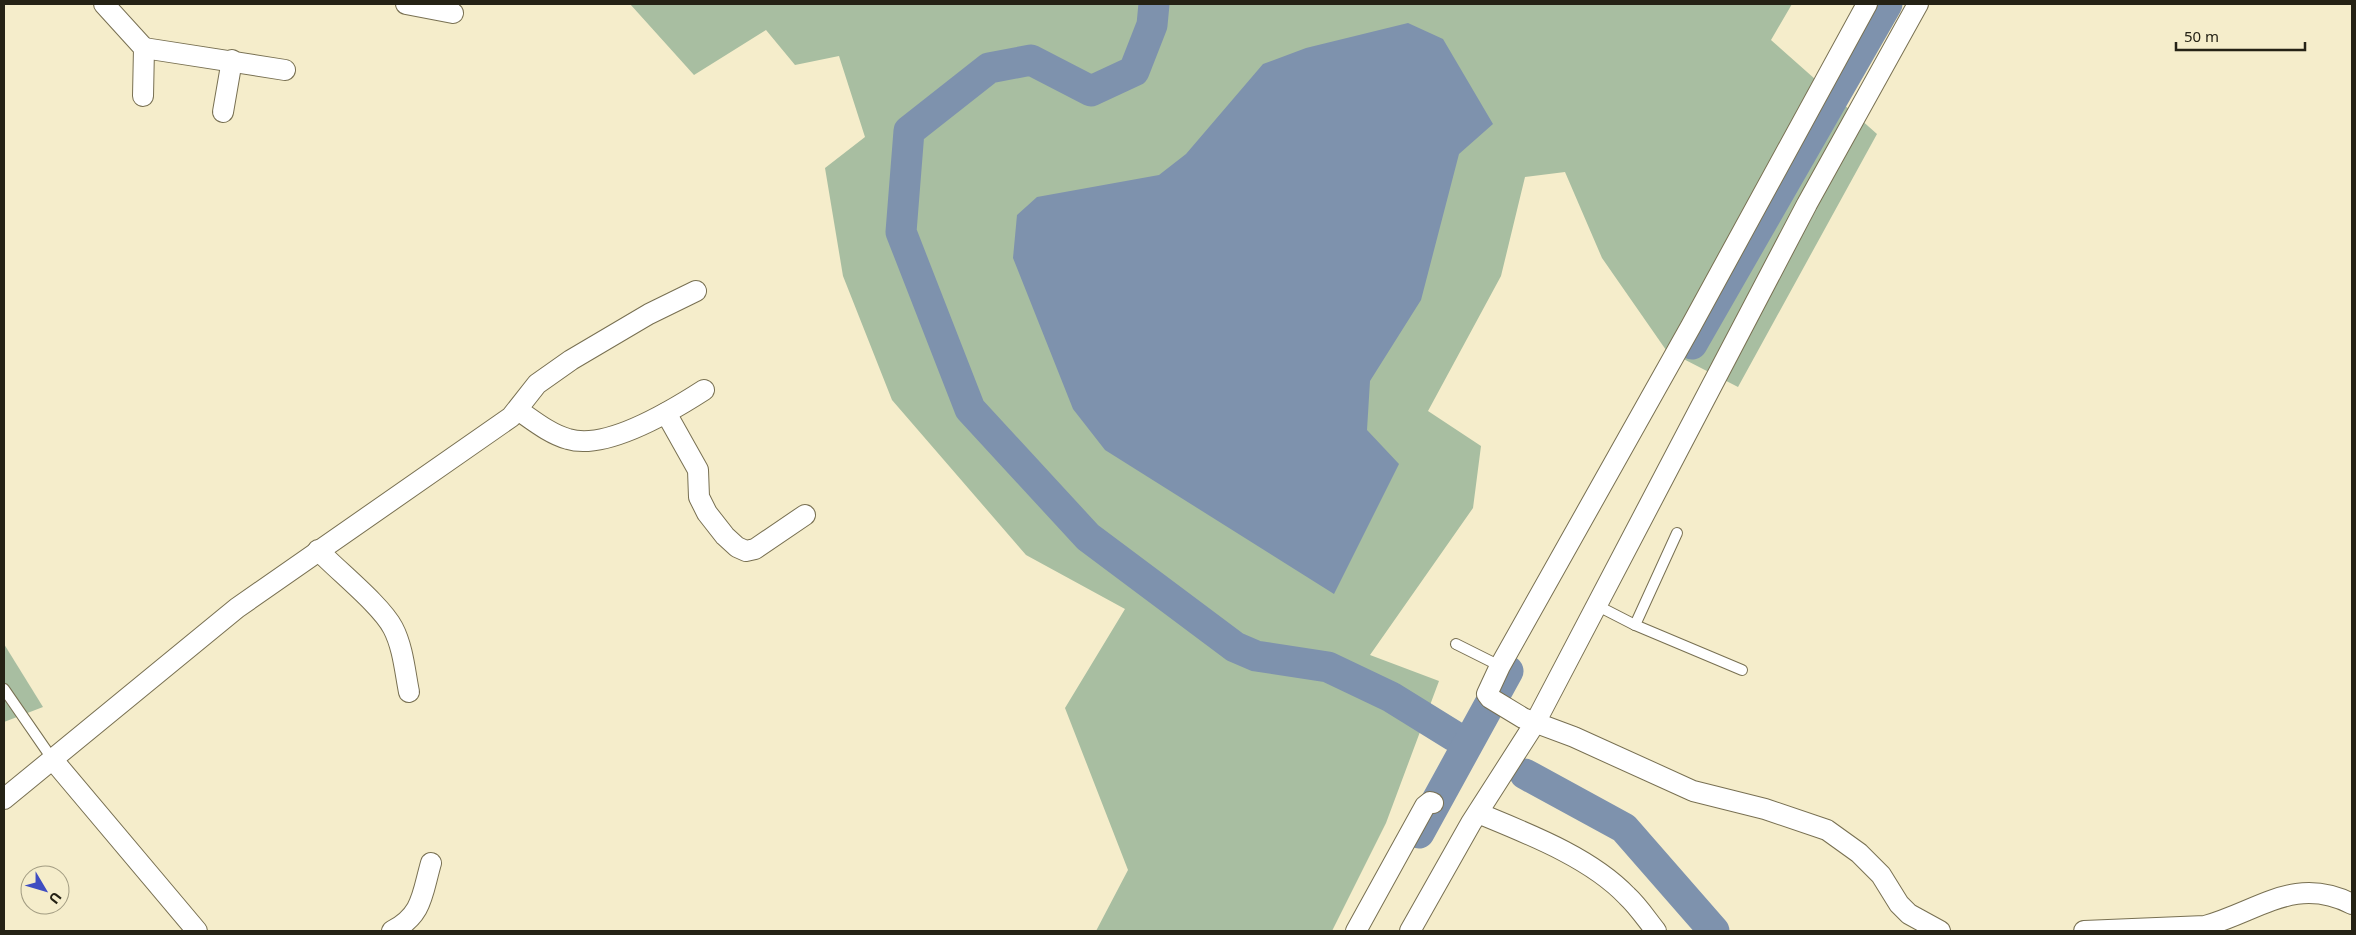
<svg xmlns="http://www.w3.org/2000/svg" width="2356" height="935" viewBox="0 0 2356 935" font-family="'Noto Sans',sans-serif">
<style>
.forest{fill:#a8bea1}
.water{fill:#7e92ad}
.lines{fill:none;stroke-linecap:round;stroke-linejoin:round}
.river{stroke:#7e92ad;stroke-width:31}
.lane-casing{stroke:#787052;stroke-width:12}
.street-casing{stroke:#787052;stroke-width:22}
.lane{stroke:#fff;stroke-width:10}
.street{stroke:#fff;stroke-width:20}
</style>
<rect width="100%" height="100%" fill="#f5edcb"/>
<g class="forest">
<polygon points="630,4 1792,4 1771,40 1877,134 1738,387 1666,350 1602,258 1565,172 1525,177 1501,276 1428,411 1481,446 1473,508 1370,655 1439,681 1386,823 1332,931 1096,931 1128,870 1065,708 1125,609 1026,555 892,400 843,276 825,168 865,137 839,56 795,65 766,30 694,75"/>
<polygon points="4,644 43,707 4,722"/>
</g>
<polygon class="water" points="1408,23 1443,39 1493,124 1459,154 1421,300 1370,381 1367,430 1399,464 1334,594 1105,450 1073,409 1013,258 1017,215 1037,197 1159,175 1186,154 1263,64 1306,48"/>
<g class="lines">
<g class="river">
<polyline points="1154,4 1152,25 1134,71 1091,91 1031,60 989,68 909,131 901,232 970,409 1088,537 1235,647 1256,656 1328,667 1391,697 1454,736"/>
<polyline points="1692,344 1887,4"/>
<polyline points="1525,774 1624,828 1714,931"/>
<polyline points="1419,833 1508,671"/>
</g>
<g class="lane-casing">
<g id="lane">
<polyline points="1596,605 1635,625 1742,670"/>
<polyline points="1635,625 1677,533"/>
<polyline points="1456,644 1500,666"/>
<polyline points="4,689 53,760"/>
</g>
</g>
<g class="street-casing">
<g id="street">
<polyline points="104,4 144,48 143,96"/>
<polyline points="406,4 453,13"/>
<polyline points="1867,4 1691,326 1500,666 1487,694 1490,698 1523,718 1574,737 1693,791 1765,809 1827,830 1859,853 1881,875 1899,904 1909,914 1940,931"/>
<polyline points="144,48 285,70"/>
<polyline points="223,112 232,60"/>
<path d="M 518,410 C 534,421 550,434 568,439 C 606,451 673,410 704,390"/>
<polyline points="666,413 698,470 699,497 707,513 725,536 737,547 746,551 755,549 805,515"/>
<path d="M 318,550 C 338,571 381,605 393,628 C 403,647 405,672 409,692"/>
<polyline points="53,760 197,931"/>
<polyline points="4,799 237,608 511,417 537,384 571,360 649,314 696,291"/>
<path d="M 1478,813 C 1526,833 1590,857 1627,896 C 1638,906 1647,920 1656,931"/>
<path d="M 392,931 C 423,915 422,894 431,863"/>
<polyline points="1356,931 1425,806 1430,802 1433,803"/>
<polyline points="1410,931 1471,823 1535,723 1807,204 1918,4"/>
<path d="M 2084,931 L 2205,926 C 2259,911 2295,875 2352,904"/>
</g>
</g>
<use href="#lane" class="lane"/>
<use href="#street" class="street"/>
</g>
<rect width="2356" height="935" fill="none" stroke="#252215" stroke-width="10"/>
<g transform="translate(45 890) rotate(128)"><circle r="24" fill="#f5edcb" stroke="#a29c82"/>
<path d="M0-4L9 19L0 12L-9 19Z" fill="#3f4dc1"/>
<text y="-8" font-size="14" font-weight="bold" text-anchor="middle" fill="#252215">U</text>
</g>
<path d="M2176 42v8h129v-8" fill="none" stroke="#252215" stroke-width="2.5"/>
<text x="2184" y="42" font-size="15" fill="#252215" stroke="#f5edcb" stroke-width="4" paint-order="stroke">50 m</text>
</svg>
